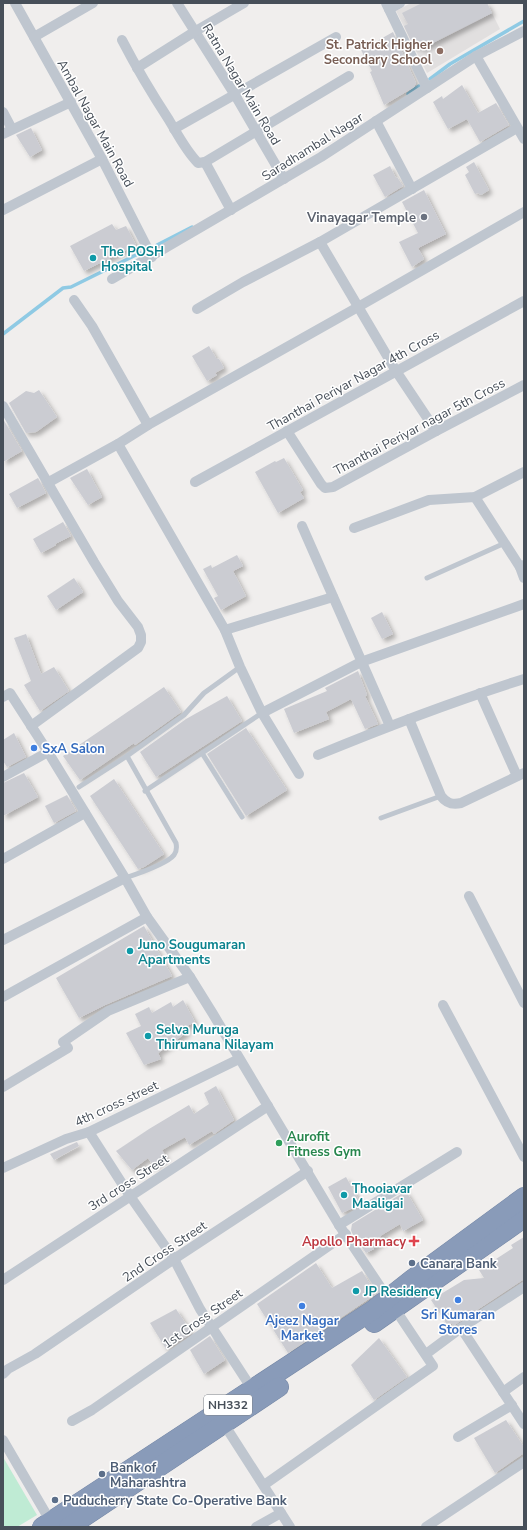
<svg xmlns="http://www.w3.org/2000/svg" width="527" height="1530" viewBox="0 0 527 1530" font-family="'Nunito Sans',sans-serif">
<style>
.education{fill:#e1dfdf}
.green{fill:#bfebd4}
.lines{fill:none;stroke-linecap:round;stroke-linejoin:round}
.stream{stroke:#8fcae4;stroke-width:3.5}
.building{fill:#cbccd2;filter:url(#shadow)}
.highway-casing{stroke:#7486a4;stroke-width:20}
.lane{stroke:#bfc6cf;stroke-width:5}
.street{stroke:#bfc6cf;stroke-width:10}
.highway{stroke:#899bb9;stroke-width:19}
.education-dot{fill:#8d6e63;stroke:#fff;stroke-width:1.5}
.worship-dot{fill:#6b7280;stroke:#fff;stroke-width:1.5}
.culture-dot{fill:#0f9aa8;stroke:#fff;stroke-width:1.5}
.shop-dot{fill:#3f7fe0;stroke:#fff;stroke-width:1.5}
.leisure-dot{fill:#2e9e5b;stroke:#fff;stroke-width:1.5}
.health-dot{fill:#e0444e;stroke:#fff;stroke-width:1.5}
.service-dot{fill:#5c6f8a;stroke:#fff;stroke-width:1.5}
.labels{text-anchor:middle;stroke-width:3;stroke-linejoin:round;paint-order:stroke}
.shield{fill:#fff;stroke:#7e848b;stroke-width:1}
.shield-label{font-size:12px;font-weight:bold;fill:#474f59}
.education-label{font-size:13px;font-weight:bold;fill:#785e54;stroke:#fff;text-anchor:end}
.street-label{font-size:13px;fill:#474f59;stroke:#fff}
.worship-label{font-size:13px;font-weight:bold;fill:#5b616d;stroke:#fff;text-anchor:end}
.culture-label{font-size:13px;font-weight:bold;fill:#0d838f;stroke:#fff;text-anchor:start}
.shop-label{font-size:13px;font-weight:bold;fill:#366cbe;stroke:#fff}
.leisure-label{font-size:13px;font-weight:bold;fill:#27864d;stroke:#fff;text-anchor:start}
.health-label{font-size:13px;font-weight:bold;fill:#be3a42;stroke:#fff;text-anchor:end}
.service-label{font-size:13px;font-weight:bold;fill:#4e5e75;stroke:#fff;text-anchor:start}
</style>
<defs>
<filter id="shadow"><feDropShadow dx="3.5" dy="3.5" stdDeviation="2" flood-color="#0004"/></filter>
</defs>
<rect width="100%" height="100%" fill="#f0eeed"/>
<polygon class="education" points="411,3 487,3 500,29 427,73 396,11"/>
<polygon class="green" points="3,1457 37,1515 17,1527 3,1527"/>
<g class="lines">
<g class="stream">
<polyline points="430,79 450,64 524,21"/>
<polyline points="408,94 419,86"/>
<polyline points="157,245 192,227"/>
<polyline points="3,334 63,288 71,287 140,253"/>
</g>
</g>
<g class="building">
<polygon points="422,3 487,3 492,13 421,49 419,45 414,47 404,26 408,24 402,13"/>
<polygon points="393,32 416,83 414,87 384,105 370,72 372,71 361,50"/>
<polygon points="462,85 478,113 496,103 509,125 480,142 467,119 448,129 433,102 442,96 443,99"/>
<polygon points="31,128 42,150 30,157 16,135"/>
<polygon points="474,162 489,190 481,195 478,193 475,194 465,175 469,172 466,167"/>
<polygon points="390,166 396,178 397,177 403,186 385,197 373,175"/>
<polygon points="424,190 446,234 418,248 424,259 412,267 399,242 418,233 402,202"/>
<polygon points="112,224 116,230 126,226 136,245 84,271 70,246"/>
<polygon points="209,346 216,358 219,359 224,368 215,373 217,375 207,381 192,356"/>
<polygon points="39,390 57,417 36,432 26,433 9,403 26,391 34,393"/>
<polygon points="3,419 22,451 3,462"/>
<polygon points="284,458 303,490 300,492 304,498 278,513 255,472 275,461 276,462"/>
<polygon points="87,469 102,497 88,505 70,478"/>
<polygon points="38,478 46,493 17,508 9,494"/>
<polygon points="63,522 71,536 55,544 56,545 41,553 33,539"/>
<polygon points="237,555 243,566 233,571 246,596 221,610 214,598 218,596 203,569 211,565 212,568"/>
<polygon points="74,578 83,592 56,610 47,596"/>
<polygon points="382,612 393,634 382,639 371,618"/>
<polygon points="26,634 41,674 54,667 69,691 40,711 24,685 31,681 14,638"/>
<polygon points="358,671 367,695 365,696 378,724 365,729 351,699 326,712 329,719 294,733 284,709 327,691 325,688"/>
<polygon points="164,687 181,712 135,745 134,743 131,745 80,780 63,756"/>
<polygon points="227,696 242,721 156,777 140,752 186,719"/>
<polygon points="246,728 287,790 246,816 207,754"/>
<polygon points="14,733 26,757 7,767 3,761 3,740"/>
<polygon points="24,773 38,797 3,816 3,783"/>
<polygon points="114,779 164,854 144,867 138,869 90,796"/>
<polygon points="67,795 76,811 54,823 45,806"/>
<polygon points="144,926 172,976 105,1005 79,1018 56,978"/>
<polygon points="183,1000 195,1022 185,1027 187,1032 170,1045 158,1053 161,1059 144,1065 126,1033 141,1026 135,1014 149,1007 152,1013 171,1002 173,1007"/>
<polygon points="216,1086 234,1120 214,1134 212,1131 189,1145 185,1137 162,1150 166,1157 154,1167 148,1158 132,1170 116,1151 149,1129 189,1105 194,1114 209,1104 204,1093"/>
<polygon points="77,1142 79,1146 54,1160 50,1154"/>
<polygon points="346,1177 361,1204 342,1213 328,1187"/>
<polygon points="406,1191 423,1220 403,1231 400,1224 380,1236 383,1241 373,1248 374,1249 366,1253 352,1233 351,1230 352,1224"/>
<polygon points="524,1237 524,1279 453,1326 452,1323 448,1326 431,1300 464,1280 484,1278 479,1270 513,1248 511,1245"/>
<polygon points="316,1263 332,1288 362,1271 376,1294 288,1353 257,1304"/>
<polygon points="176,1309 192,1333 166,1349 150,1323"/>
<polygon points="210,1336 225,1360 204,1374 190,1350"/>
<polygon points="379,1338 407,1377 374,1400 351,1365"/>
<polygon points="506,1420 524,1447 524,1453 495,1473 474,1438"/>
</g>
<g class="lines">
<g class="highway-casing">
<g id="highway">
<polyline points="374,1323 524,1218"/>
<polyline points="42,1527 373,1310 411,1280 524,1197"/>
<polyline points="69,1527 279,1387"/>
</g>
</g>
<g class="lane">
<polyline points="427,578 505,543"/>
<polyline points="202,753 242,817"/>
<polyline points="79,787 127,756 174,722 184,715 204,693 240,667"/>
<polyline points="145,791 262,713"/>
<polyline points="381,818 441,796"/>
<path d="M 125,878 C 137,874 167,864 174,855 C 177,851 177,848 176,843 L 127,756"/>
</g>
<g class="street">
<polyline points="15,3 102,159 152,257"/>
<polyline points="177,3 235,95 284,179"/>
<polyline points="386,3 427,88"/>
<polyline points="389,9 400,3"/>
<polyline points="34,37 93,3"/>
<path d="M 122,40 C 136,67 152,94 169,120 C 178,135 186,151 198,163 L 205,162 L 349,76"/>
<polyline points="476,56 524,139"/>
<polyline points="137,68 194,32 244,3"/>
<polyline points="3,112 12,129"/>
<polyline points="376,121 412,189"/>
<polyline points="174,129 336,37"/>
<polyline points="3,134 71,102"/>
<polyline points="205,162 231,210"/>
<polyline points="3,210 102,159"/>
<polyline points="320,242 396,371 436,431"/>
<polyline points="112,279 321,157 476,56 524,31"/>
<polyline points="74,300 92,326 148,425"/>
<polyline points="197,309 243,282 320,242 517,128"/>
<polyline points="3,406 94,562 118,601 138,627 141,635 141,642 138,648 31,726"/>
<polyline points="287,431 321,484 325,488 333,487 436,431 524,385"/>
<polyline points="118,444 225,630 333,597"/>
<polyline points="49,482 118,444 148,425 358,307 524,212"/>
<polyline points="195,482 524,301"/>
<polyline points="475,497 520,567"/>
<polyline points="302,526 390,726"/>
<polyline points="354,528 429,500 475,497 524,472"/>
<polyline points="524,565 520,567 524,578"/>
<polyline points="225,630 240,667 262,713 299,774"/>
<polyline points="480,693 517,776"/>
<polyline points="3,697 10,693 48,752 125,878 147,917 190,977 213,1014 339,1225 433,1366 264,1485"/>
<polyline points="262,713 361,662 524,604"/>
<path d="M 409,719 L 441,796 C 446,803 452,805 461,803 L 524,773"/>
<path d="M 318,755 C 386,727 454,701 524,679"/>
<polyline points="3,777 48,752"/>
<polyline points="3,859 85,813"/>
<polyline points="469,896 524,1003"/>
<polyline points="3,940 125,878"/>
<polyline points="3,997 147,917"/>
<polyline points="443,1005 524,1157"/>
<polyline points="3,1087 68,1048 63,1042 108,1011 190,977"/>
<polyline points="89,1132 130,1196 174,1259 200,1309 254,1392"/>
<polyline points="3,1168 66,1139 89,1132 239,1059"/>
<polyline points="339,1225 457,1152"/>
<polyline points="3,1280 268,1106"/>
<polyline points="461,1328 524,1424"/>
<polyline points="426,1354 461,1328 524,1287"/>
<polyline points="3,1374 8,1369 35,1354 174,1259 308,1171"/>
<polyline points="503,1392 524,1377"/>
<polyline points="72,1421 92,1410 346,1234"/>
<polyline points="222,1421 290,1527"/>
<polyline points="458,1437 512,1405"/>
<polyline points="3,1440 52,1524"/>
<polyline points="256,1527 281,1513"/>
<polyline points="426,1527 524,1462"/>
</g>
<use href="#highway" class="highway"/>
</g>
<circle class="education-dot" cx="440" cy="51" r="4"/>
<circle class="worship-dot" cx="424" cy="217" r="4"/>
<g class="culture-dot">
<circle cx="93" cy="258" r="4"/>
<circle cx="130" cy="951" r="4"/>
<circle cx="148" cy="1036" r="4"/>
<circle cx="344" cy="1195" r="4"/>
<circle cx="356" cy="1291" r="4"/>
</g>
<g class="shop-dot">
<circle cx="34" cy="748" r="4"/>
<circle cx="458" cy="1300" r="4"/>
<circle cx="302" cy="1306" r="4"/>
</g>
<circle class="leisure-dot" cx="279" cy="1143" r="4"/>
<path class="health-dot" d="M412 1235h4v4h4v4h-4v4h-4v-4h-4v-4h4z"/>
<g class="service-dot">
<circle cx="412" cy="1263" r="4"/>
<circle cx="102" cy="1474" r="4"/>
<circle cx="55" cy="1500" r="4"/>
</g>
<g class="labels">
<rect class="shield" x="204" y="1395" width="48" height="20" rx="3"/>
<g class="shield-label">
<text x="228" y="1409">NH332</text>
</g>
<g class="education-label">
<text x="432" y="49">St. Patrick Higher<tspan x="432" dy="15">Secondary School</tspan></text>
</g>
<g class="street-label">
<text transform="translate(242 84) rotate(59)" y="5">Ratna Nagar Main Road</text>
<text transform="translate(96 123) rotate(61)" y="5">Ambal Nagar Main Road</text>
<text transform="translate(312 146) rotate(-32)" y="5">Saradhambal Nagar</text>
<text transform="translate(353 380) rotate(-29)" y="5">Thanthai Periyar Nagar 4th Cross</text>
<text transform="translate(419 426) rotate(-28)" y="5">Thanthai Periyar nagar 5th Cross</text>
<text transform="translate(116 1103) rotate(-25)" y="5">4th cross street</text>
<text transform="translate(128 1182) rotate(-33)" y="5">3rd cross Street</text>
<text transform="translate(164 1251) rotate(-34)" y="5">2nd Cross Street</text>
<text transform="translate(202 1318) rotate(-35)" y="5">1st Cross Street</text>
</g>
<g class="worship-label">
<text x="416" y="222">Vinayagar Temple</text>
</g>
<g class="culture-label">
<text x="101" y="256">The POSH<tspan x="101" dy="15">Hospital</tspan></text>
<text x="138" y="949">Juno Sougumaran<tspan x="138" dy="15">Apartments</tspan></text>
<text x="156" y="1034">Selva Muruga<tspan x="156" dy="15">Thirumana Nilayam</tspan></text>
<text x="352" y="1193">Thooiavar<tspan x="352" dy="15">Maaligai</tspan></text>
<text x="364" y="1296">JP Residency</text>
</g>
<g class="shop-label">
<text x="42" y="753" text-anchor="start">SxA Salon</text>
<text x="458" y="1319">Sri Kumaran<tspan x="458" dy="15">Stores</tspan></text>
<text x="302" y="1325">Ajeez Nagar<tspan x="302" dy="15">Market</tspan></text>
</g>
<g class="leisure-label">
<text x="287" y="1141">Aurofit<tspan x="287" dy="15">Fitness Gym</tspan></text>
</g>
<g class="health-label">
<text x="406" y="1246">Apollo Pharmacy</text>
</g>
<g class="service-label">
<text x="420" y="1268">Canara Bank</text>
<text x="110" y="1472">Bank of<tspan x="110" dy="15">Maharashtra</tspan></text>
<text x="63" y="1505">Puducherry State Co-Operative Bank</text>
</g>
</g>
<rect width="527" height="1530" fill="none" stroke="#474f59" stroke-width="8"/>
</svg>
